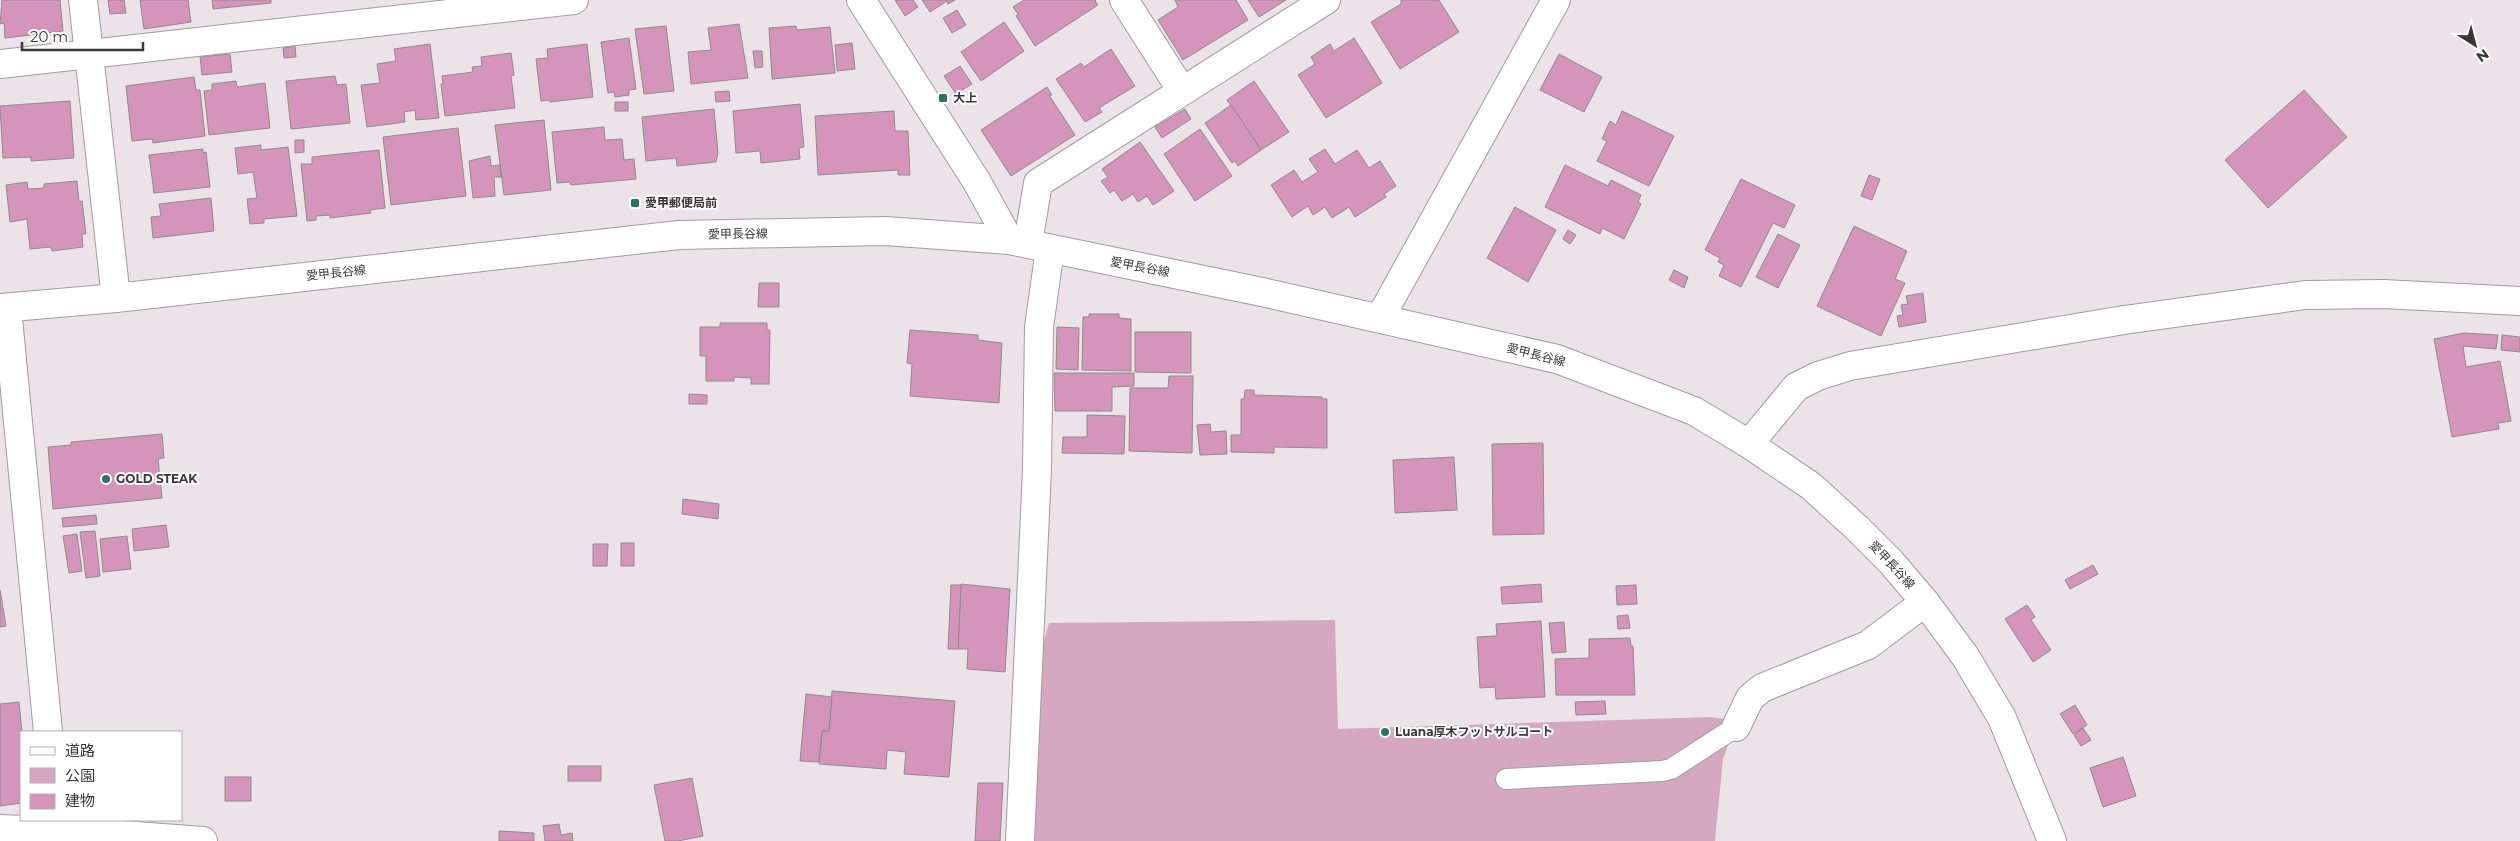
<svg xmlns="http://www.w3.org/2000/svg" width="2520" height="841" viewBox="0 0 2520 841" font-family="Montserrat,'Noto Sans JP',sans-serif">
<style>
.green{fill:#d6a7c1}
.building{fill:#d595ba;stroke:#918a8d}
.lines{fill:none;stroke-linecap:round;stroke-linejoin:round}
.lane-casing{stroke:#a29b9f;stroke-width:22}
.street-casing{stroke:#a29b9f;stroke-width:30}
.secondary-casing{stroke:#a29b9f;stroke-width:30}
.lane{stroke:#fff;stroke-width:20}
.street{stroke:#fff;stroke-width:28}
.secondary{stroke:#fff;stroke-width:28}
.poi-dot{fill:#2c7167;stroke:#fff;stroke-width:2}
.labels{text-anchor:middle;stroke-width:4;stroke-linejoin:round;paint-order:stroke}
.poi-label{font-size:12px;font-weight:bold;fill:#3a3739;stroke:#fff;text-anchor:start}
.street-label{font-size:12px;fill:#3a3739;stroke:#fff}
</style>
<rect width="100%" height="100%" fill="#ebe3e7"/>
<polygon class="green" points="1335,620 1338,729 1710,717 1737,721 1723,759 1715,841 1031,841 1041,651 1049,623"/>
<g class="building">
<polygon points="2,0 60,0 63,31 5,38 4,23 0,24"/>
<polygon points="108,0 124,0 126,13 110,14"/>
<polygon points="140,0 188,0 191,22 144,29"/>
<polygon points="212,0 271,0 271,3 213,9"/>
<polygon points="895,0 913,0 918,7 905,16"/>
<polygon points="922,0 955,0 948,4 947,1 930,12"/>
<polygon points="1024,0 1096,0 1095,1 1098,5 1035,46 1016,16 1018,14 1013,7"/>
<polygon points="1175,0 1236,0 1248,20 1183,60 1158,20 1178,7"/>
<polygon points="1248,0 1286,0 1259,17"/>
<polygon points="1401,0 1439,0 1459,32 1400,69 1371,22 1401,4"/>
<polygon points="957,10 966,25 952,33 943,18"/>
<polygon points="1004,22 1024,51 981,81 961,52"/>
<polygon points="739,24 748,78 691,84 688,52 711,50 708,28"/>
<polygon points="666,26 674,91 644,94 635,29"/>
<polygon points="796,26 797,30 830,27 835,73 772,79 769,28"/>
<polygon points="629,38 636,89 629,90 629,95 615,97 614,92 608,93 601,42"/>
<polygon points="1354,38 1382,83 1326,118 1298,75 1315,64 1311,57 1330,44 1334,51"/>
<polygon points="852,43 855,69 837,71 835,45"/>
<polygon points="430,44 439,118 416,120 415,110 404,112 405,122 367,127 361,85 380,83 377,64 396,61 394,49"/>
<polygon points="587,44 593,97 550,102 550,100 541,101 536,59 548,58 547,49"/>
<polygon points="295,46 296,57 284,58 283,48"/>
<polygon points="1111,49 1135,86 1099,108 1102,112 1085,122 1056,79 1081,63 1084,67"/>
<polygon points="753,51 762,51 763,67 755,68"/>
<polygon points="511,53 514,75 511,76 515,108 445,116 441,84 443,84 442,76 473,72 472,67 482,66 481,57"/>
<polygon points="230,54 232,72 202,75 200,57"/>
<polygon points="1559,54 1602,77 1584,112 1540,90"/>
<polygon points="960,66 972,84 956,94 944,76"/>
<polygon points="335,76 337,85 346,84 350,123 291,129 286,81"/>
<polygon points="194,77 196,90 200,90 205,136 153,143 152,139 132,141 126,86"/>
<polygon points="236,81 237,87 265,83 270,128 209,135 204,91 212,90 212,84"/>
<polygon points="1254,81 1289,132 1261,150 1227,100"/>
<polygon points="1047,87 1052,95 1049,95 1075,135 1011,176 981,130"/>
<polygon points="2304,90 2347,137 2268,208 2225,160"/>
<polygon points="729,91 730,101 716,102 715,92"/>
<polygon points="70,101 74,158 31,161 31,157 3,158 0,106"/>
<rect x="615" y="102" width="13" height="9"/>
<polygon points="800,104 804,147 799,148 800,159 761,163 760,151 736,153 733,111"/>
<polygon points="1231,105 1261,150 1238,166 1235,161 1232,163 1205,123"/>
<polygon points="714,109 718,153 716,162 677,166 676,158 646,161 642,117"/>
<polygon points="1185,109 1191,119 1162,138 1155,127"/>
<polygon points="894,111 895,131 908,131 910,175 898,175 898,170 818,175 815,116"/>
<polygon points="1622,111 1674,136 1649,186 1597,161 1607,141 1602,139 1610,121 1616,125"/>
<polygon points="544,120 551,190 504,195 495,125"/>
<polygon points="604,127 605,140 622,139 624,160 634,159 636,179 571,185 570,182 557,183 552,132"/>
<polygon points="458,128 466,196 391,205 383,137"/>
<polygon points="1200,129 1232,176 1195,201 1164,154"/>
<polygon points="295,140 304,140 304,152 295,153"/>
<polygon points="1140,142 1174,191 1153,205 1147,196 1138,202 1133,194 1122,201 1114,190 1110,193 1101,181 1108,177 1102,169"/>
<polygon points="261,145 261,150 288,147 297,216 264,219 264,223 250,224 247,199 257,198 253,172 238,174 235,148"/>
<polygon points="203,149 203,153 206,152 210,187 154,193 149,155"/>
<polygon points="1325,149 1335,164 1357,150 1369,168 1380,161 1396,186 1384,194 1386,197 1355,217 1349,207 1332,218 1325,207 1313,215 1308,206 1292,217 1271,185 1294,170 1302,182 1318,172 1309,159"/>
<polygon points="379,150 385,208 370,210 371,213 330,218 330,215 316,216 316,220 307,221 301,164 312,164 312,157"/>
<polygon points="490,156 491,166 500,165 501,177 494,177 495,196 473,198 469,161"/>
<polygon points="1565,165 1608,186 1611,180 1641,195 1638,202 1641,204 1624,239 1602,228 1600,234 1545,207"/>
<polygon points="1869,175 1880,179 1872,200 1861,196"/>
<polygon points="1741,179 1795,205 1784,228 1773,223 1741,287 1719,276 1724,265 1718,262 1720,258 1705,250"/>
<polygon points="77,181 79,202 82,201 86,234 82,234 83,247 52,251 51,247 30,249 27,219 10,222 6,185 27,182 28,189 44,188 44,184"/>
<polygon points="211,198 214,231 153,238 151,217 161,216 159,204"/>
<polygon points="1515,207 1556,230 1528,282 1487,258"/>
<polygon points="1854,226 1907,251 1895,279 1905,283 1881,336 1817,306"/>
<polygon points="1568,230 1576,235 1570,244 1563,239"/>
<polygon points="1778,234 1800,245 1778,288 1756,277"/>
<polygon points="1674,270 1688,277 1684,288 1669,280"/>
<polygon points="759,283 779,283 779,307 758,307"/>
<polygon points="1923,293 1926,322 1899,327 1897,316 1903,315 1901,305 1908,304 1906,296"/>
<polygon points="1089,314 1119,314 1119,318 1131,319 1131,371 1082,370 1083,317 1089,317"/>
<polygon points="720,323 767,323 767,330 770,330 769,384 751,384 751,378 734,377 734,381 706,381 706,356 700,356 700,327 720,327"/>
<polygon points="1057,327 1079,328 1078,370 1056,369"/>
<polygon points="910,330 978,335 978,340 1002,343 999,403 910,396 912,364 907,363"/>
<polygon points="1135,332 1191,332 1191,373 1135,372"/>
<polygon points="2464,333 2498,335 2496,349 2463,346 2466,367 2500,361 2511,421 2498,423 2499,429 2452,437 2434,339"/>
<polygon points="2502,335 2520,337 2520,352 2501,350"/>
<polygon points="1054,373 1134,373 1134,386 1112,387 1112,411 1055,411"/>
<polygon points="1169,376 1193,376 1192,453 1129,451 1130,388 1168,388"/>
<polygon points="1245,390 1254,390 1254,395 1322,397 1322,399 1327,399 1327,448 1274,447 1274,453 1231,452 1231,435 1241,435 1241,399 1244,399"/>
<polygon points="689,394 707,395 707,404 689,404"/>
<polygon points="1087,415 1125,416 1124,454 1062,453 1063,437 1087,437"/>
<polygon points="1210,424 1211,432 1226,431 1227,454 1200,455 1197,425"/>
<polygon points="162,434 164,458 158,459 162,498 53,509 48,447 71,445 71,442"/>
<polygon points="1543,443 1544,534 1493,535 1492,444"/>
<polygon points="1454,457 1457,510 1395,513 1393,460"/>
<polygon points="683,499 719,504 718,519 682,514"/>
<polygon points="96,515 97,524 63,527 62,518"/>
<polygon points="166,525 169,547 134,551 132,529"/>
<polygon points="95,531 100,576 86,578 80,532"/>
<polygon points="77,534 82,571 69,573 63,536"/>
<polygon points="127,536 131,569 103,572 100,539"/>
<rect x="621" y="543" width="13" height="23"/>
<polygon points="593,544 608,544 607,566 593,566"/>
<polygon points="2093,565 2098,574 2070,589 2065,580"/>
<polygon points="961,584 1010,589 1005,672 967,669 968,649 958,649"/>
<polygon points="1541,584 1542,602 1502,604 1501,587"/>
<polygon points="951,585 961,585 958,649 948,649"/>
<polygon points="1636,585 1637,604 1617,605 1616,586"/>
<polygon points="0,590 6,626 0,627"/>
<polygon points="2027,605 2035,617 2031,620 2051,650 2033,662 2005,619"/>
<polygon points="1628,615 1630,628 1618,629 1617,616"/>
<polygon points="1541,621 1545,697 1496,699 1495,687 1480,688 1477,637 1497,636 1496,624"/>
<polygon points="1564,622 1566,652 1552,653 1549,623"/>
<polygon points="1630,638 1631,646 1633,646 1635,695 1556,695 1555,659 1589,658 1589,639"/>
<polygon points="832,691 955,701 949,777 904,774 906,752 887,750 886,769 819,764 822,731 829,731"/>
<polygon points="806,694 832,697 829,731 822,731 819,762 800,761"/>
<polygon points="1605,701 1606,714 1576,715 1575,702"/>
<polygon points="19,702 22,732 21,803 0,806 0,704"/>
<polygon points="2075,705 2087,725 2073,734 2060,714"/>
<polygon points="2083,728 2091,740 2081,746 2074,735"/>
<polygon points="2123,757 2136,796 2103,807 2090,768"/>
<rect x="568" y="766" width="33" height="15"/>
<rect x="225" y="777" width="26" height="24"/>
<polygon points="692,778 703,836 678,841 665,841 654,785"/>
<polygon points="978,783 1003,783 1000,841 975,841"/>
<polygon points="559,824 561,835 572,833 573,841 545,841 543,826"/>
<polygon points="499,831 534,833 534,841 499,841"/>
</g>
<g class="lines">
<g class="lane-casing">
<polyline id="lane" points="1506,779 1662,771 1671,769 1736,727"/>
</g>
<g class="street-casing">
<g id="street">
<polyline points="83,0 116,298"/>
<polyline points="1124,0 1182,91"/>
<polyline points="0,64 574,0"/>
<polyline points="1028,243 1038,183 1326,0"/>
<polyline points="7,308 48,732"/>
<polyline points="1736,727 1750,698 1762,688 1868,645 1925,602"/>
<polyline points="0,829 81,832 203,841"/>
<polyline points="1020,841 1037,469 1039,327 1050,249"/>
</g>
</g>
<g class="secondary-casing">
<g id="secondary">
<polyline points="861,0 977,182 1009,240"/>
<polyline points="0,308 116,298 679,235 885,231 1009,240 1262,292 1557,359 1694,411 1749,444 1811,486 1857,528 1891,562 1925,602 1965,656 2002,718 2052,841"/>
<polyline points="1380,318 1556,0"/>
<polyline points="1749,444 1796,387 1818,376 1850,366 2124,320 2305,295 2383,294 2520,301"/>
</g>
</g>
<use href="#lane" class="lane"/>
<use href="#street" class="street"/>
<use href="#secondary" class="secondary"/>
</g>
<g class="poi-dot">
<rect x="938" y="93" width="10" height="10" rx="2.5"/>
<rect x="630" y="198" width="10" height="10" rx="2.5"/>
<circle cx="106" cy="479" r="5"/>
<circle cx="1385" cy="732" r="5"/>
</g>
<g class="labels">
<g class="poi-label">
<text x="953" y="102">大上</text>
<text x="645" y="207">愛甲郵便局前</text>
<text x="116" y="483">GOLD STEAK</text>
<text x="1395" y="736">Luana厚木フットサルコート</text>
</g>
<g class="street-label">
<text transform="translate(738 234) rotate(-1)" y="4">愛甲長谷線</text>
<text transform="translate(1140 267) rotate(11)" y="4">愛甲長谷線</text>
<text transform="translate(336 273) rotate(-6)" y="4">愛甲長谷線</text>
<text transform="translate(1536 355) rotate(14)" y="4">愛甲長谷線</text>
<text transform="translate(1892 565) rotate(47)" y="4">愛甲長谷線</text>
</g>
</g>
<rect x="20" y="731" width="162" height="90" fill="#ffffff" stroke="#b0afb0"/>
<rect x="30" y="747" width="25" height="8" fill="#ffffff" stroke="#b0afb0"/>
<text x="65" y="756" font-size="15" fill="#3a3739">道路</text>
<rect x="30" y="768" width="25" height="15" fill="#d6a7c1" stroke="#b0afb0"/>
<text x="65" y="781" font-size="15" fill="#3a3739">公園</text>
<rect x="30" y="794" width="25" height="15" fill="#d595ba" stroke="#b0afb0"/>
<text x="65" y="806" font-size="15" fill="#3a3739">建物</text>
<g transform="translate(2475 45) rotate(144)" stroke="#ffffff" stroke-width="4" paint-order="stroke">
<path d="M0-4L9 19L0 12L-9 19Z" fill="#3a3739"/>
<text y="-8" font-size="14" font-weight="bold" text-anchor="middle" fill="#3a3739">N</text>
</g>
<path d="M22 42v8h121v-8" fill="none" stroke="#3a3739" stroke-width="2.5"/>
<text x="30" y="42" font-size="15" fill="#3a3739" stroke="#ffffff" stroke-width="4" paint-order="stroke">20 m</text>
</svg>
